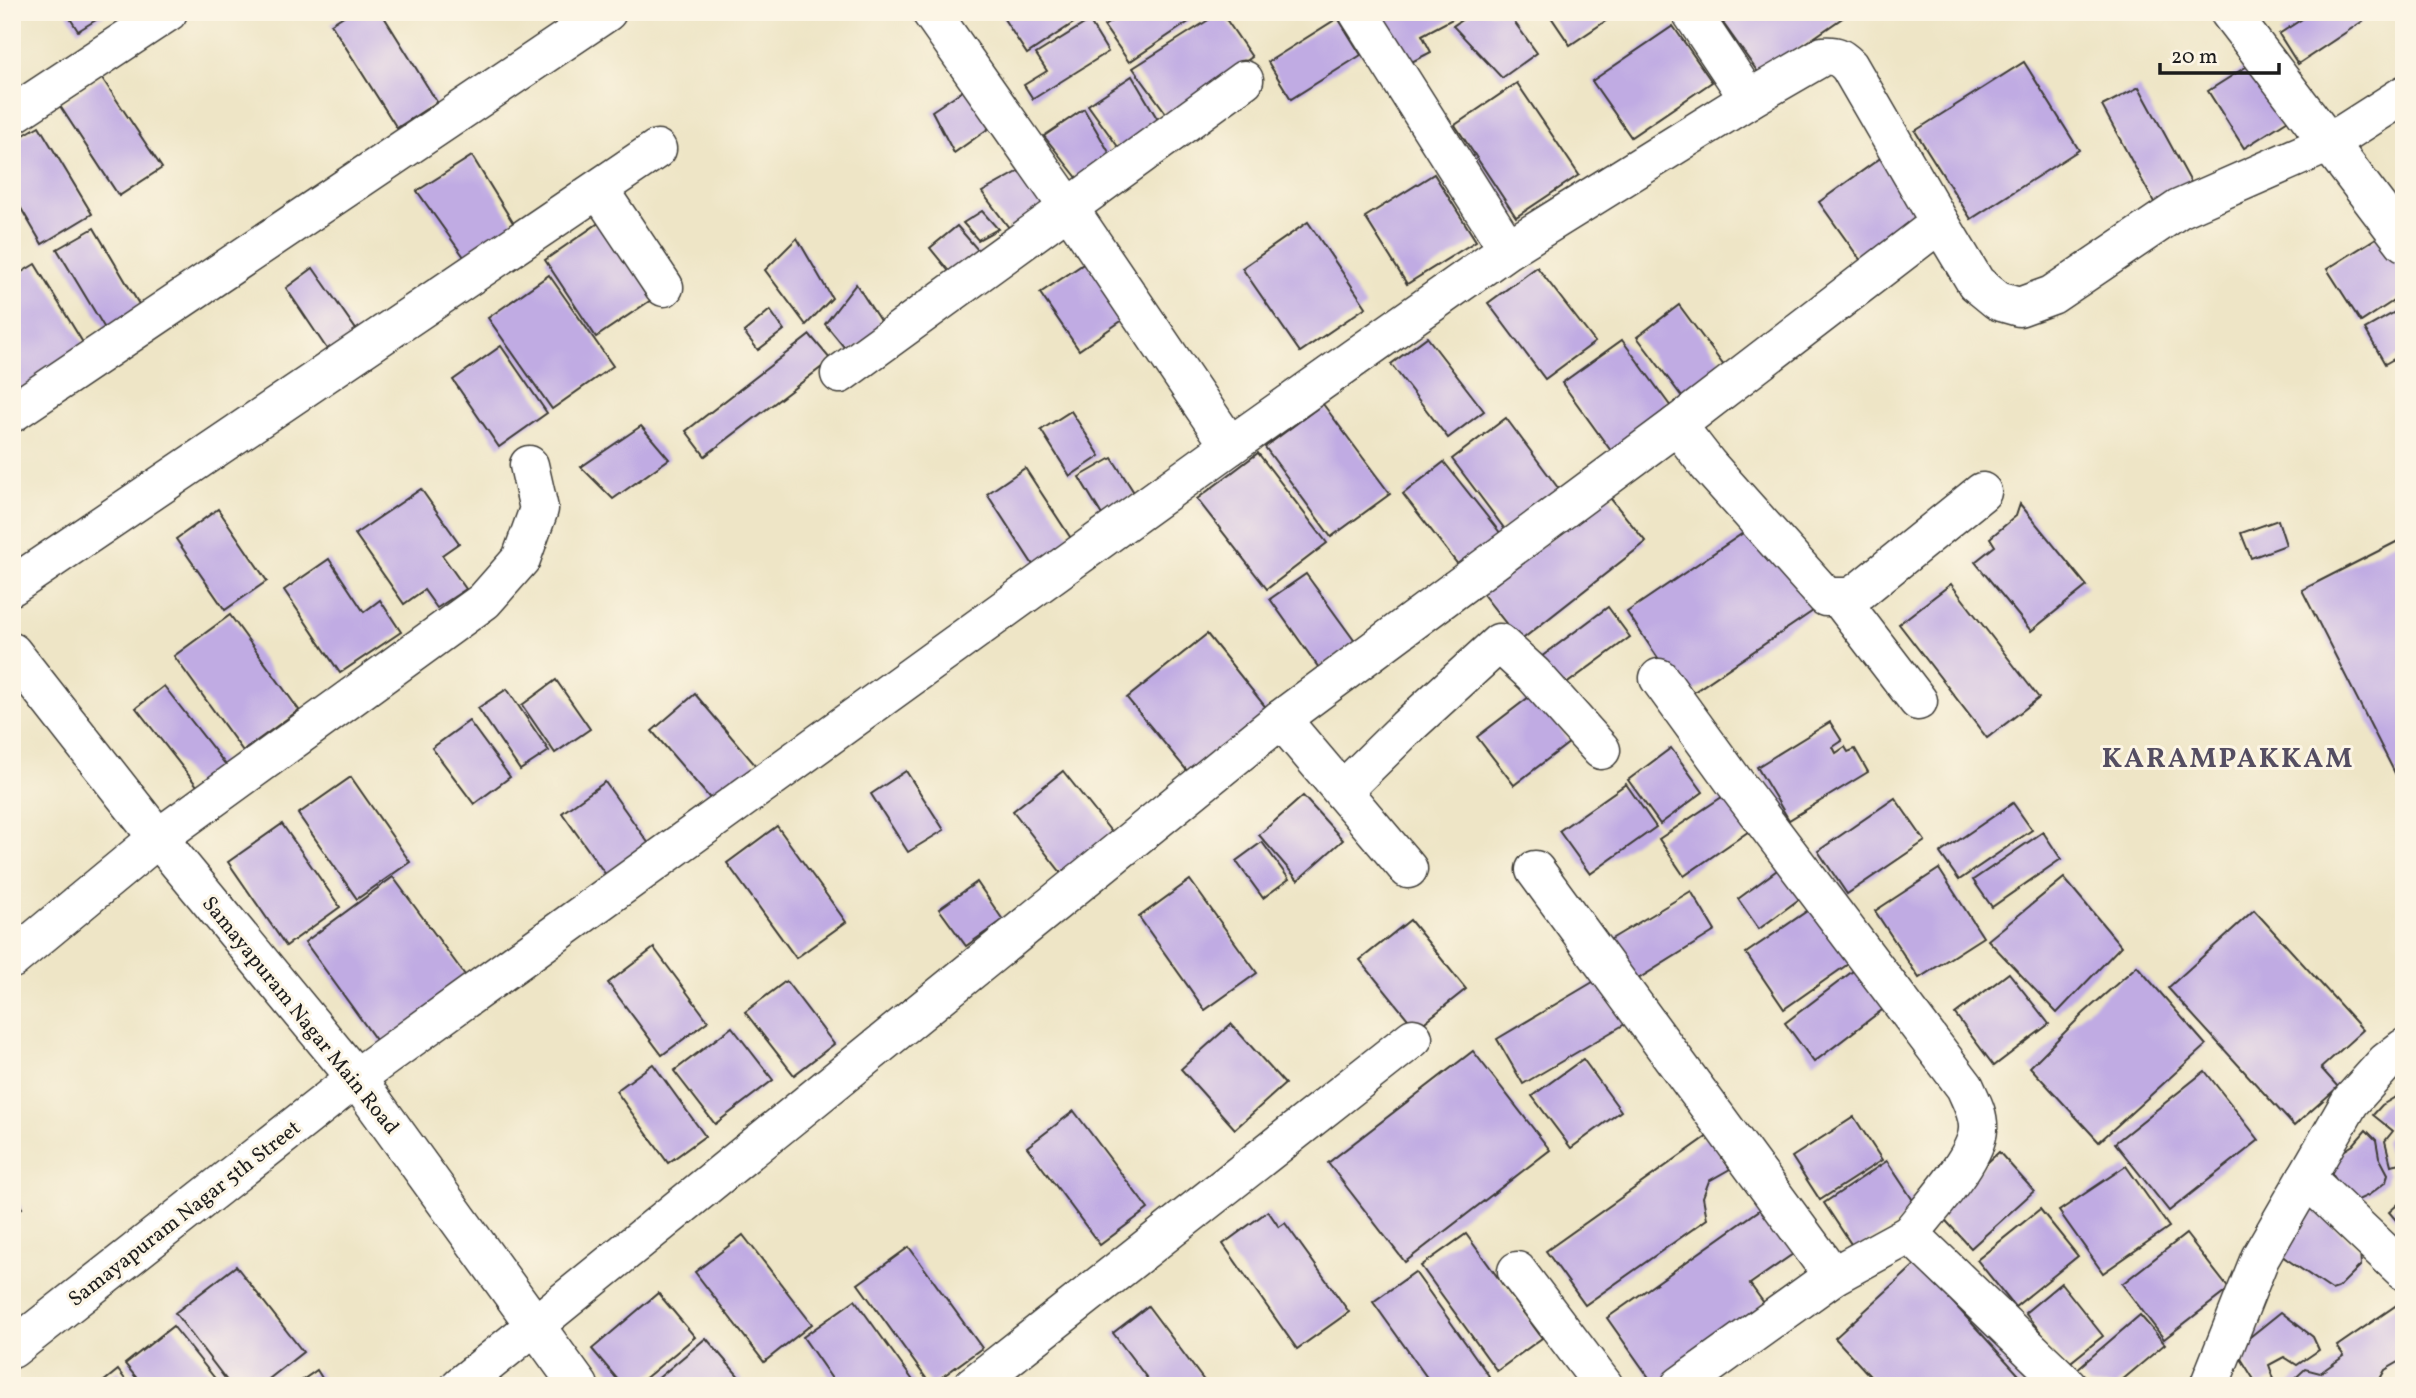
<svg xmlns="http://www.w3.org/2000/svg" width="2416" height="1398" viewBox="0 0 2416 1398" font-family="Vollkorn,serif">
<style>
.building{fill:#c0abe3}
.lines{fill:none;stroke-linecap:round;stroke-linejoin:round}
.minor-casing{stroke:#3c3a36;stroke-width:41}
.tertiary-casing{stroke:#3c3a36;stroke-width:41}
.minor{stroke:#fff;stroke-width:38}
.tertiary{stroke:#fff;stroke-width:38}
.labels{text-anchor:middle;stroke-width:6;stroke-linejoin:round;paint-order:stroke}
.street-label{font-size:21px;fill:#1c1c1c;stroke:#fcf5e5}
.district-label{font-size:28px;font-weight:bold;letter-spacing:2px;fill:#554e62;stroke:#fcf5e5}
</style>
<rect width="100%" height="100%" fill="#fcf5e5"/>
<filter id="ink" filterUnits="userSpaceOnUse"><feTurbulence type="fractalNoise" baseFrequency=".0143" numOctaves="2"/><feDisplacementMap in="SourceGraphic" scale="14" xChannelSelector="R" yChannelSelector="G"/><feConvolveMatrix kernelMatrix="1 2 1 2 8 2 1 2 1" color-interpolation-filters="sRGB"/></filter>
<filter id="wash" filterUnits="userSpaceOnUse"><feTurbulence type="fractalNoise" baseFrequency=".00686" numOctaves="4" result="noise"/><feDisplacementMap in="SourceGraphic" scale="28" xChannelSelector="R" yChannelSelector="G"/><feGaussianBlur stdDeviation="1.57" result="paint"/><feColorMatrix in="noise" values="0 0 0 0 0 0 0 0 0 0 0 0 0 0 0 0 0 1.4 0 .05"/><feComposite in="paint" operator="in"/></filter>
<g filter="url(#wash)">
<rect width="100%" height="100%" fill="#eee5c6"/>
<g id="blocks">
<g class="building">
<polygon points="66,12 109,12 78,31"/>
<polygon points="350,12 381,12 437,102 397,128 331,24"/>
<polygon points="1008,12 1090,12 1027,54 1002,16"/>
<polygon points="1125,12 1188,12 1193,19 1129,62 1104,26"/>
<polygon points="1221,12 1252,57 1169,117 1133,68"/>
<polygon points="1374,12 1457,12 1460,15 1422,35 1431,52 1402,67"/>
<polygon points="1473,12 1507,12 1537,53 1502,78 1453,26"/>
<polygon points="1551,12 1619,12 1570,45 1549,14"/>
<polygon points="1740,12 1851,12 1760,75 1723,23"/>
<polygon points="2313,12 2357,12 2363,21 2298,64 2279,34"/>
<polygon points="1338,18 1361,55 1291,99 1268,62"/>
<polygon points="1089,21 1108,52 1033,99 1024,85 1047,71 1036,54"/>
<polygon points="1673,26 1712,82 1631,137 1592,81"/>
<polygon points="2257,60 2293,117 2244,148 2208,91"/>
<polygon points="2024,62 2079,150 1971,219 1915,131"/>
<polygon points="1132,76 1161,125 1121,151 1088,105"/>
<polygon points="102,78 162,168 119,196 60,106"/>
<polygon points="1517,83 1579,175 1516,217 1455,125"/>
<polygon points="971,85 999,121 954,153 932,111"/>
<polygon points="2139,87 2193,186 2156,206 2102,106"/>
<polygon points="1084,109 1114,161 1082,184 1044,136"/>
<polygon points="39,126 92,214 42,244 12,193 12,142"/>
<polygon points="472,156 520,234 469,264 417,191"/>
<polygon points="1882,157 1929,222 1866,268 1819,202"/>
<polygon points="1025,168 1056,207 1016,237 982,192"/>
<polygon points="1434,174 1476,241 1407,284 1365,217"/>
<polygon points="982,211 998,229 978,240 963,223"/>
<polygon points="603,220 654,298 596,337 545,260"/>
<polygon points="1308,222 1366,307 1300,352 1242,268"/>
<polygon points="957,226 985,258 955,279 930,248"/>
<polygon points="94,228 143,311 107,332 57,249"/>
<polygon points="2386,232 2404,261 2404,294 2361,322 2327,269"/>
<polygon points="797,238 832,298 806,325 765,270"/>
<polygon points="1088,261 1127,317 1079,350 1040,293"/>
<polygon points="35,264 88,351 12,396 12,278"/>
<polygon points="1537,267 1595,342 1545,379 1488,303"/>
<polygon points="313,268 364,341 333,358 286,288"/>
<polygon points="549,275 613,366 552,409 488,318"/>
<polygon points="856,284 886,330 848,352 825,324"/>
<polygon points="1679,305 1730,374 1689,406 1637,337"/>
<polygon points="2404,307 2404,353 2385,364 2365,329"/>
<polygon points="770,310 784,330 758,350 744,332"/>
<polygon points="810,335 831,360 705,456 686,431"/>
<polygon points="1427,337 1484,411 1448,438 1391,364"/>
<polygon points="1622,340 1674,411 1614,455 1562,383"/>
<polygon points="501,346 547,413 499,447 453,380"/>
<polygon points="1323,404 1390,494 1331,537 1265,447"/>
<polygon points="1071,411 1100,456 1070,476 1041,430"/>
<polygon points="1506,418 1567,500 1513,540 1452,459"/>
<polygon points="641,426 669,459 613,499 581,467"/>
<polygon points="1258,453 1327,543 1267,589 1197,499"/>
<polygon points="1112,458 1135,494 1102,515 1079,477"/>
<polygon points="1444,462 1505,539 1463,571 1403,494"/>
<polygon points="1025,468 1076,546 1037,571 987,494"/>
<polygon points="421,489 459,543 442,555 466,589 437,608 424,590 404,604 355,534"/>
<polygon points="1607,494 1646,542 1520,641 1482,593"/>
<polygon points="2020,504 2087,586 2031,631 1975,562 1995,546 1990,538 2016,516"/>
<polygon points="218,509 267,581 225,610 176,539"/>
<polygon points="2278,520 2286,545 2251,558 2241,533"/>
<polygon points="1755,525 1813,611 1685,698 1627,612"/>
<polygon points="2404,538 2404,791 2302,590"/>
<polygon points="329,559 364,612 380,600 401,632 340,673 284,590"/>
<polygon points="1306,574 1356,643 1319,668 1270,599"/>
<polygon points="1951,584 2039,698 1987,738 1899,624"/>
<polygon points="1608,607 1630,637 1558,690 1537,660"/>
<polygon points="230,615 299,710 243,751 174,656"/>
<polygon points="1207,634 1272,715 1193,778 1127,698"/>
<polygon points="556,680 590,729 555,753 522,705"/>
<polygon points="164,686 233,774 205,796 136,708"/>
<polygon points="507,689 549,751 520,770 478,708"/>
<polygon points="695,694 762,773 720,810 652,731"/>
<polygon points="1533,694 1570,742 1514,785 1477,737"/>
<polygon points="469,721 510,777 474,804 432,748"/>
<polygon points="1830,722 1842,741 1833,747 1836,753 1845,747 1848,752 1855,749 1868,772 1789,820 1757,767"/>
<polygon points="1671,748 1703,792 1660,824 1628,780"/>
<polygon points="906,771 944,830 908,852 871,794"/>
<polygon points="1063,771 1117,839 1066,879 1013,811"/>
<polygon points="351,777 410,862 357,899 298,814"/>
<polygon points="605,782 649,844 606,875 562,813"/>
<polygon points="1626,784 1656,827 1590,874 1559,831"/>
<polygon points="1731,791 1755,827 1684,876 1659,839"/>
<polygon points="1303,796 1343,840 1298,880 1259,835"/>
<polygon points="1895,798 1925,841 1847,894 1818,851"/>
<polygon points="2013,803 2032,830 1959,880 1940,853"/>
<polygon points="282,824 340,907 286,946 228,862"/>
<polygon points="777,826 846,922 796,958 727,863"/>
<polygon points="2043,832 2061,859 1992,907 1973,880"/>
<polygon points="1262,842 1289,879 1263,898 1236,861"/>
<polygon points="1780,868 1802,897 1759,929 1738,899"/>
<polygon points="1939,869 1983,937 1919,978 1875,911"/>
<polygon points="393,877 473,986 384,1051 305,942"/>
<polygon points="2064,878 2121,946 2057,1013 1988,940"/>
<polygon points="1190,880 1257,973 1205,1010 1139,917"/>
<polygon points="977,882 1003,920 966,946 939,909"/>
<polygon points="1691,891 1715,931 1633,982 1608,941"/>
<polygon points="1813,907 1851,962 1784,1009 1746,953"/>
<polygon points="2254,910 2363,1030 2321,1068 2338,1087 2294,1126 2168,988"/>
<polygon points="1410,920 1466,989 1416,1029 1360,960"/>
<polygon points="654,948 708,1021 662,1055 608,983"/>
<polygon points="2137,966 2206,1045 2099,1142 2030,1067 2084,1013"/>
<polygon points="1857,968 1886,1007 1814,1062 1785,1023"/>
<polygon points="2009,973 2049,1024 1994,1066 1955,1014"/>
<polygon points="1598,979 1625,1024 1523,1084 1497,1039"/>
<polygon points="786,981 834,1044 794,1075 745,1012"/>
<polygon points="1231,1024 1285,1084 1235,1129 1181,1069"/>
<polygon points="732,1027 773,1080 715,1124 674,1071"/>
<polygon points="1473,1051 1550,1150 1405,1262 1328,1163"/>
<polygon points="1583,1059 1621,1111 1571,1148 1532,1096"/>
<polygon points="653,1064 705,1136 668,1163 616,1091"/>
<polygon points="2205,1071 2259,1140 2169,1211 2115,1143"/>
<polygon points="2404,1092 2404,1168 2401,1163 2391,1165 2385,1141 2393,1131 2373,1115 2382,1105"/>
<polygon points="1074,1111 1148,1209 1100,1245 1027,1147"/>
<polygon points="1854,1117 1882,1160 1820,1200 1792,1157"/>
<polygon points="2366,1130 2376,1140 2379,1157 2388,1174 2386,1182 2369,1195 2358,1200 2347,1197 2325,1163 2353,1145"/>
<polygon points="1708,1136 1730,1169 1709,1181 1703,1197 1707,1219 1585,1305 1546,1251"/>
<polygon points="1999,1152 2034,1191 1971,1248 1936,1210"/>
<polygon points="1887,1161 1918,1208 1855,1250 1824,1203"/>
<polygon points="2126,1166 2169,1227 2103,1273 2059,1211"/>
<polygon points="12,1194 22,1208 12,1215"/>
<polygon points="2404,1199 2404,1224 2401,1226 2389,1212"/>
<polygon points="1771,1202 1803,1247 1750,1284 1772,1314 1670,1386 1655,1386 1607,1318"/>
<polygon points="2308,1203 2360,1251 2361,1265 2338,1288 2332,1290 2276,1252"/>
<polygon points="2040,1209 2078,1256 2015,1307 1977,1260"/>
<polygon points="1268,1211 1279,1227 1285,1223 1349,1312 1297,1349 1223,1244"/>
<polygon points="1466,1234 1542,1338 1497,1371 1421,1266"/>
<polygon points="2186,1234 2229,1289 2164,1339 2122,1284"/>
<polygon points="743,1235 812,1324 764,1362 695,1272"/>
<polygon points="909,1247 982,1348 931,1385 858,1284"/>
<polygon points="1917,1263 2029,1386 1879,1386 1835,1338"/>
<polygon points="236,1266 303,1352 260,1386 231,1386 175,1313"/>
<polygon points="1415,1272 1489,1376 1475,1386 1433,1386 1373,1302"/>
<polygon points="2061,1283 2103,1336 2067,1365 2025,1313"/>
<polygon points="658,1293 695,1337 636,1386 623,1386 592,1349"/>
<polygon points="855,1300 917,1386 837,1386 803,1337"/>
<polygon points="2404,1300 2404,1359 2385,1370 2376,1386 2287,1386 2305,1369 2320,1373 2344,1356 2337,1346"/>
<polygon points="1148,1306 1208,1386 1153,1386 1113,1333"/>
<polygon points="2281,1312 2313,1337 2319,1350 2297,1365 2284,1357 2269,1365 2274,1379 2258,1386 2235,1349"/>
<polygon points="2140,1315 2165,1344 2115,1386 2090,1386 2076,1370"/>
<polygon points="173,1326 221,1386 143,1386 125,1364"/>
<polygon points="706,1338 747,1386 649,1386"/>
<polygon points="118,1370 130,1386 98,1386"/>
<polygon points="317,1370 327,1386 294,1386"/>
</g>
</g>
</g>
<g filter="url(#ink)">
<use href="#blocks" fill-opacity="0" stroke="#3c3a36" stroke-width="2"/>
<g class="lines">
<g class="minor-casing">
<g id="minor">
<polyline points="931,12 1068,207 1230,446"/>
<polyline points="1358,12 1508,249"/>
<polyline points="1691,12 1749,99"/>
<polyline points="2229,12 2329,143 2404,95"/>
<polyline points="12,115 168,12"/>
<polyline points="599,190 664,287"/>
<polyline points="840,374 1244,80"/>
<polyline points="12,413 607,12"/>
<polyline points="1677,425 1708,465 1826,597 1850,597 1861,590 1982,492"/>
<polyline points="12,586 657,149"/>
<polyline points="1840,599 1918,701"/>
<path d="M 1659,678 L 1733,780 L 1965,1087 C 1971,1101 1979,1114 1978,1129 C 1977,1158 1929,1209 1910,1234 L 2068,1386"/>
<polyline points="1281,719 1408,869"/>
<polyline points="1342,791 1406,728 1499,643 1533,674 1601,750"/>
<polyline points="1535,870 1833,1276"/>
<polyline points="12,959 158,838 484,601 521,559 539,509 529,465"/>
<polyline points="2306,1178 2404,1271"/>
<polyline points="1517,1271 1604,1386"/>
<path d="M 12,1349 L 356,1078 L 1230,446 L 1508,249 L 1749,99 L 1823,56 C 1836,55 1840,57 1849,66 L 1940,223"/>
<polyline points="460,1386 1281,719 1677,425 1940,223 1976,283 1998,301 2019,307 2052,295 2179,209 2329,143 2404,242"/>
<polyline points="972,1386 1413,1038"/>
<polyline points="1680,1386 1833,1276 1910,1234"/>
<polyline points="2209,1386 2260,1258 2350,1102 2386,1062 2404,1048"/>
</g>
</g>
<g class="tertiary-casing">
<polyline id="tertiary" points="12,652 158,838 356,1078 579,1386"/>
</g>
<use href="#minor" class="minor"/>
<use href="#tertiary" class="tertiary"/>
</g>
</g>
<g class="labels">
<g class="street-label">
<text transform="translate(301 1015) rotate(51)" y="7">Samayapuram Nagar Main Road</text>
<text transform="translate(184 1213) rotate(-38)" y="7">Samayapuram Nagar 5th Street</text>
</g>
<g class="district-label">
<text x="2228" y="767">KARAMPAKKAM</text>
</g>
</g>
<rect width="2416" height="1398" fill="none" stroke="#fcf5e5" stroke-width="42"/>
<path d="M2160 63v10h119v-10" fill="none" stroke="#1c1c1c" stroke-width="3.5"/>
<text x="2171" y="63" font-size="21" fill="#1c1c1c" stroke="#fcf5e5" stroke-width="5" paint-order="stroke">20 m</text>
</svg>
